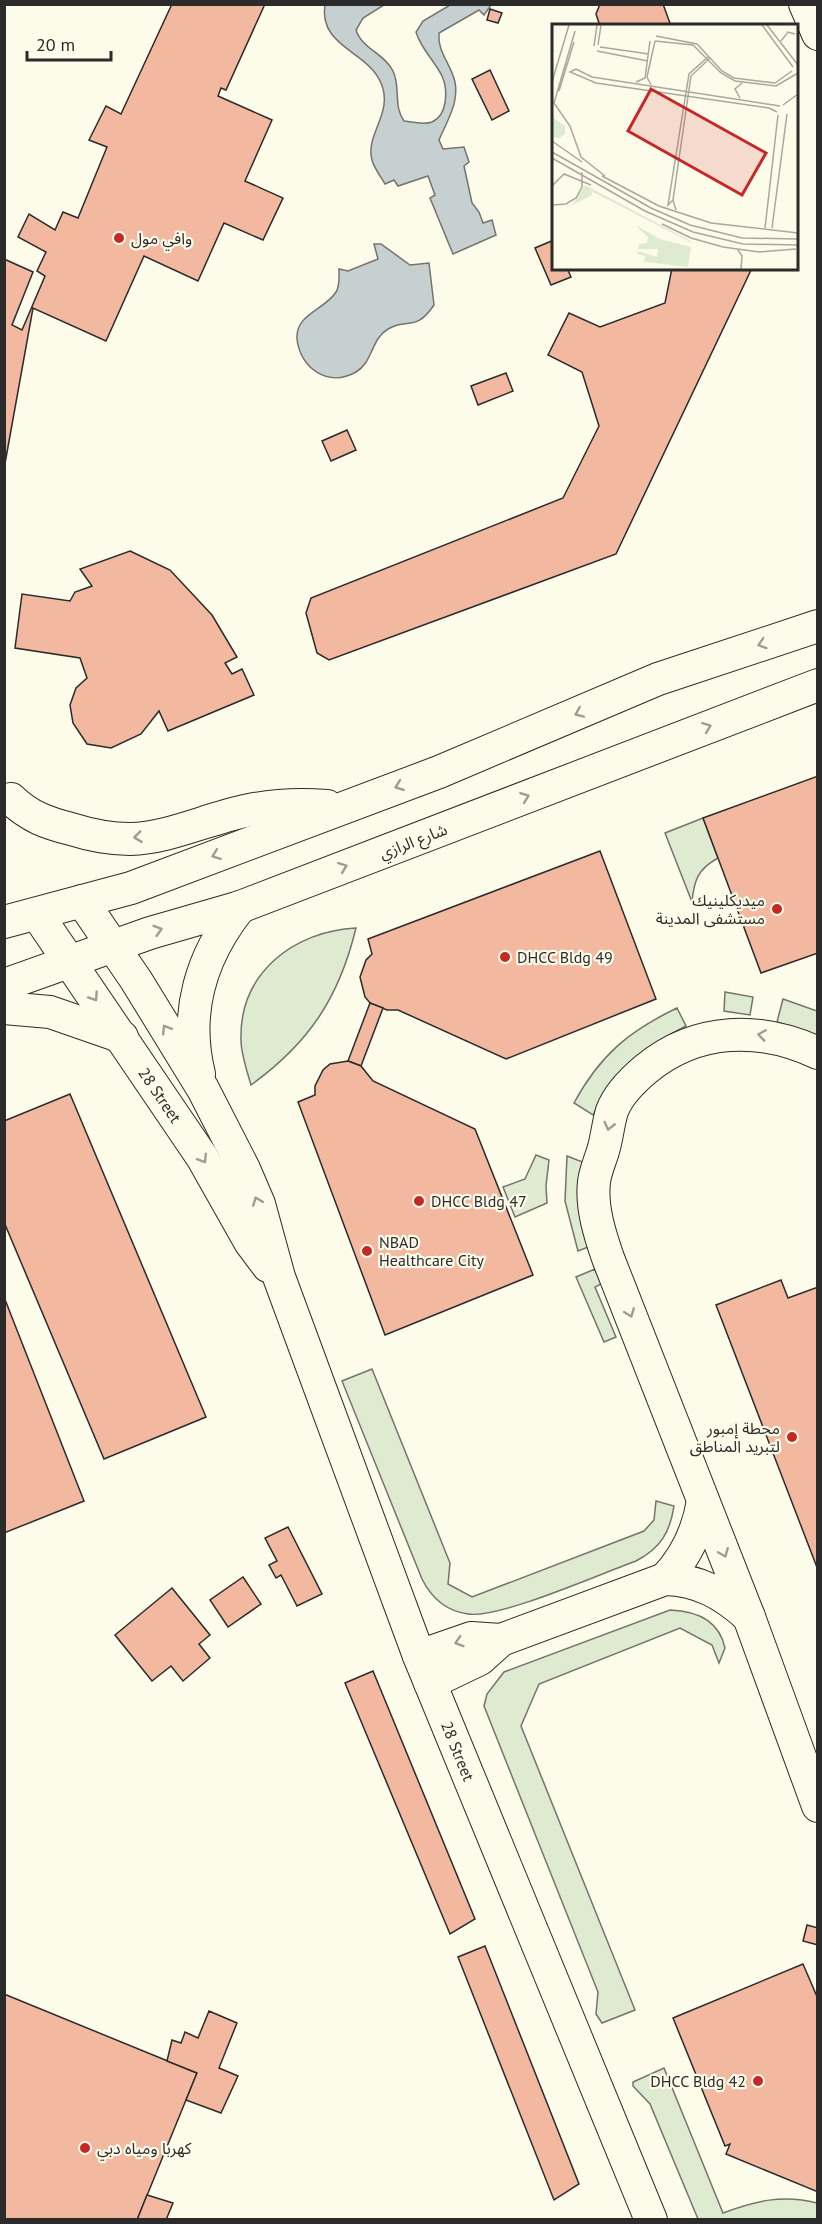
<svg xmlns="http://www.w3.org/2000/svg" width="822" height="2224" viewBox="0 0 822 2224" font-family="'PT Sans','Noto Sans Arabic',sans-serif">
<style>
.green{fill:#deebd1;stroke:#74746e;stroke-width:1.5}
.water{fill:#c7d0d0;stroke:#74746e;stroke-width:1.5}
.building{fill:#f2b8a0;stroke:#2b2b2b;stroke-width:1.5}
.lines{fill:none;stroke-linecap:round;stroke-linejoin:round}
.minor-casing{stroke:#2b2b2b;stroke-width:34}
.minor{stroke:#fdfbea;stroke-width:32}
.oneway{stroke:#9e9d94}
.poi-dot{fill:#c62828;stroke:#fdfbea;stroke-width:2}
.labels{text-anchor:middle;stroke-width:4.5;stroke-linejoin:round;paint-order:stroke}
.poi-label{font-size:16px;fill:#2b2b2b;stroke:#fdfbea;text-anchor:start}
.street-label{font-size:16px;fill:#2b2b2b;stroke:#fdfbea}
.inset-road{fill:none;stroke:#a9a89e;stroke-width:1.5}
.view{fill:#c62828;fill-opacity:0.15;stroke:#c62828;stroke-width:3}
.inset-edge{fill:none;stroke:#2b2b2b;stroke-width:3}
</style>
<rect width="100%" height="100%" fill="#fdfbea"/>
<g class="green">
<path d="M 703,818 L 718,858 C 698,869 694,880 692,902 L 665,833 Z"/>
<path d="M 356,928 C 339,998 309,1043 251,1085 C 247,1071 241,1054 241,1040 C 239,973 294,931 356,928 Z"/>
<polygon points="725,992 753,997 750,1015 724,1011"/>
<polygon points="783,999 817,1011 817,1035 777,1022"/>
<path d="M 677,1008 L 686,1026 C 643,1048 614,1070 593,1115 L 574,1103 C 600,1055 629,1031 677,1008 Z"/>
<polygon points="536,1155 549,1160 546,1186 547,1203 515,1217 503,1187 525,1179"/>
<polygon points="567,1156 585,1163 596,1244 578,1251 565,1201"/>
<polygon points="595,1269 601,1284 595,1287 616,1337 604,1342 576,1277"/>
<path d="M 372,1369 L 450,1563 L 448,1584 L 472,1597 L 644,1531 L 654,1520 L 656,1501 L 674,1506 C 670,1532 661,1548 636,1561 C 602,1573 499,1619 468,1614 C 446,1611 432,1599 422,1579 L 342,1381 Z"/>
<path d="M 670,1610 C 697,1611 719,1620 725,1648 L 719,1663 L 712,1645 L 680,1628 L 539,1684 L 521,1726 L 635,2010 L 602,2023 L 596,2014 L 598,1992 L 484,1706 L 487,1694 L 504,1672 Z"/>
<path d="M 664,2068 L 723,2213 C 755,2201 783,2194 817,2203 L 817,2219 L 698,2219 L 650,2104 L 633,2086 L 633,2082 Z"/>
</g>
<g class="water">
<path d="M 325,4 L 384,5 L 363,18 L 356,30 C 362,49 384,53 393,71 C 401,88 393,106 404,121 C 412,122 424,125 432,122 C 448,115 448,89 442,76 C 434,60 421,49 416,32 L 423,21 L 450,5 L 491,5 L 484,15 L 479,10 L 439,33 C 437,52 451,64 455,82 C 459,103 447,121 439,140 L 443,149 L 464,147 L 469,162 L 464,166 L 472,203 L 479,212 L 483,223 L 492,220 L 496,235 L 453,254 L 430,198 L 435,195 L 428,176 L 398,186 L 394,180 L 385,184 C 381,177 374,168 372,160 C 365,134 394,113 381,83 C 368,51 318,47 325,4 Z"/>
<path d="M 374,244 L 381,244 L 410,265 L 429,263 L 434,305 C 415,333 408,317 388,329 C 371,339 373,362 356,372 C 328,388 300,368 297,339 C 295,314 326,309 336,292 C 340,286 339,276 339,269 L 348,271 L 378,259 Z"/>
</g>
<g class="building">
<polygon points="172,4 265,4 226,90 221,88 218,96 272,120 245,181 283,198 263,240 224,223 198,281 144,256 106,341 33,308 4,469 4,259 33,272 12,325 22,330 45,276 37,271 46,252 18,237 29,214 55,230 63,212 78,218 107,147 89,140 106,106 121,114"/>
<polygon points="600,4 663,4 671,26 600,26 596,14"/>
<polygon points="490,9 502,13 498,23 487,20"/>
<polygon points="490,70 509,111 492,120 472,79"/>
<polygon points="554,240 554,268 567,268 571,277 551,285 535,248"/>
<polygon points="672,268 752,268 616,554 329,660 317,653 306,613 311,598 563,498 599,426 582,372 548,355 569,313 600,327 665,303"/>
<polygon points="506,373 513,391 478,405 471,386"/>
<polygon points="347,430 356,450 331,461 322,441"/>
<polygon points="130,551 170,570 212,615 237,657 225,663 232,674 242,669 254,695 168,731 159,711 141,734 111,748 87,744 73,723 70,705 76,688 87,678 80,658 15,648 22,594 70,601 75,592 92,586 80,569"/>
<polygon points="818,776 818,953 761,973 703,818"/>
<polygon points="600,851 656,999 506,1059 398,1010 387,1010 370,1003 365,997 360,977 366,960 372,954 368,939"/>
<polygon points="370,1003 383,1008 361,1066 348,1061"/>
<polygon points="348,1061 361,1066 373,1081 475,1129 533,1275 385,1335 298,1102 315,1095 315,1086 323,1070 330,1064"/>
<polygon points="70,1094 206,1417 104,1459 4,1222 4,1121"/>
<polygon points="781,1280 788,1298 818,1287 818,1570 716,1305"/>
<polygon points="4,1297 84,1501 4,1533"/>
<polygon points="288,1527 322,1594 297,1606 281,1575 276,1578 269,1565 277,1561 265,1538"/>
<polygon points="243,1577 261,1604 228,1627 210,1600"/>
<polygon points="172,1588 210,1635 199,1644 210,1658 183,1681 171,1666 152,1681 115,1635"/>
<polygon points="373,1671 475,1919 450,1934 345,1683"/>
<polygon points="807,1925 818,1928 818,1945 803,1941"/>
<polygon points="485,1946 579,2184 554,2200 458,1957"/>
<polygon points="803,1964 818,1999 818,2192 726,2154 730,2144 725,2146 673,2018"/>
<polygon points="4,1994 197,2073 137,2220 4,2220"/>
<polygon points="209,2011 237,2023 219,2068 238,2076 221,2113 186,2100 197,2073 167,2061 172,2040 181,2043 185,2032 198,2038"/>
<polygon points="147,2195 173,2203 166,2220 137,2220"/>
</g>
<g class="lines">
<g class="minor-casing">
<g id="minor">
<polyline points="805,4 818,34"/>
<path d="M 11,799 C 30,817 47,823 71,829 C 90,835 110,839 130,839 C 169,838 207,819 245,811 C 272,805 299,804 327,806"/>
<polyline points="82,901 136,980 203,1089 244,1169 259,1204 279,1277 419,1656 651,2220"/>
<polyline points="37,914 202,1157 250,1242 268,1266"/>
<polyline points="4,922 131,888 439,772 658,679 818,626"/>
<polyline points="4,985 150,933 240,907 818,685"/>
<polyline points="4,1008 50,1012 122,1037"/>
<path d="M 818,1053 C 760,1026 697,1027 646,1069 C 634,1079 618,1095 612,1111 C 608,1124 607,1138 603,1151 C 600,1161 595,1172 594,1182 C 591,1207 600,1235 608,1258 L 749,1617 L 818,1806"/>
<path d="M 199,1074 C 184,1013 201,956 240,907"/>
<path d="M 665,1579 C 687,1556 698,1531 703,1501"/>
<polyline points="419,1656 471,1638 501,1640"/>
<path d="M 430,1683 L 480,1659 L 501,1640 L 665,1579 C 699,1580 724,1594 749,1617"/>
</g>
</g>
<use href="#minor" class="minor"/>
</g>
<defs><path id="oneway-chevron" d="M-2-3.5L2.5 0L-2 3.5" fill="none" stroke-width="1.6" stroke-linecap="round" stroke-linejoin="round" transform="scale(1.5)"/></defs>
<g class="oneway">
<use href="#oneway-chevron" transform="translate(762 644) rotate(162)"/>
<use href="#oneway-chevron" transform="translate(579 713) rotate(157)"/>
<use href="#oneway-chevron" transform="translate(707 727) rotate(-21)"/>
<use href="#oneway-chevron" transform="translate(399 786) rotate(160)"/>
<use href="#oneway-chevron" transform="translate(525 797) rotate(-21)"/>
<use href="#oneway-chevron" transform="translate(138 837) rotate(173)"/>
<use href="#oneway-chevron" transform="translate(216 855) rotate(159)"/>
<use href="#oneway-chevron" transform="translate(343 867) rotate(-21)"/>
<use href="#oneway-chevron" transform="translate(158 930) rotate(-16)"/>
<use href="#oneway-chevron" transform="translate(94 997) rotate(56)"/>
<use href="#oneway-chevron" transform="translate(166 1029) rotate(-122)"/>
<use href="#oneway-chevron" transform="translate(762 1035) rotate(-172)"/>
<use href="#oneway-chevron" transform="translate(609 1126) rotate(103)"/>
<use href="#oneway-chevron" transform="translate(203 1159) rotate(58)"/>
<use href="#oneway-chevron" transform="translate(257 1201) rotate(-111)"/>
<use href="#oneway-chevron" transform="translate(630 1313) rotate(69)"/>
<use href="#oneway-chevron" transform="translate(724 1553) rotate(68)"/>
<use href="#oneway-chevron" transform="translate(459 1642) rotate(162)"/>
</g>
<g class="poi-dot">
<circle cx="119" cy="238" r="6"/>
<circle cx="777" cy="909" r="6"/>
<circle cx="505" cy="957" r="6"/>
<circle cx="419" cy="1201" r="6"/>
<circle cx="367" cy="1251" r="6"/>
<circle cx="792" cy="1437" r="6"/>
<circle cx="758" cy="2081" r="6"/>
<circle cx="85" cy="2148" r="6"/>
</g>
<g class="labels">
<g class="poi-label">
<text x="131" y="244">وافي مول</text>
<text x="765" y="906" text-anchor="end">ميديكلينيك<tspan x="765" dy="18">مستشفى المدينة</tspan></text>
<text x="517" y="963">DHCC Bldg 49</text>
<text x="431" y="1207">DHCC Bldg 47</text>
<text x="379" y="1248">NBAD<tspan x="379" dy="18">Healthcare City</tspan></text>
<text x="780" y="1434" text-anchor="end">محطة إمبور<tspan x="780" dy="18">لتبريد المناطق</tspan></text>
<text x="746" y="2087" text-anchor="end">DHCC Bldg 42</text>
<text x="97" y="2154">كهربا ومياه دبي</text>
</g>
<g class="street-label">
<text transform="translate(413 841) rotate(-21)" y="6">شارع الرازي</text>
<text transform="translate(160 1095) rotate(56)" y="6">28 Street</text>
<text transform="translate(458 1751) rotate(68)" y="6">28 Street</text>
</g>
</g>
<g transform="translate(552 24)">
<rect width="246" height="246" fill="#fdfbea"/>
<path d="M 0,93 L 13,102 L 13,110 L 7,114 L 0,113 ZM 33,161 L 139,217 L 140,219 L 39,167 L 40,171 L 6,188 L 21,180 ZM 83,201 L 108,215 L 139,223 L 136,243 L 86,237 L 92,237 L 93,232 L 85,230 L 86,227 L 105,233 L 106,225 L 86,225 L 87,220 L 95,219 L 96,213 Z" fill="#deebd1"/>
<path class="inset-road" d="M 210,1 L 241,43M 215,1 L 246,41M 23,7 L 2,79 L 18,102 L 29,133 L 53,152M 104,12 L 145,20 L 170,47 L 182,54 L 223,59 L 240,47M 103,17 L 141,21 L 169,49 L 183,57 L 224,62 L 246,49M 229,17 L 236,8 L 243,10M 46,21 L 49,1M 42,22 L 45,1M 48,23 L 97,30M 45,27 L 96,37M 0,58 L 17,1M 84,58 L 93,54 L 98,17M 99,61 L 95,53 L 103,17M 7,67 L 22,18M 188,74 L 183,65 L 190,59M 231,81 L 246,70M 225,88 L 217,84 L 44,59 L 18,48 L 24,45 L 40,53 L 228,82M 0,117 L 30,138M 0,128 L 99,184 L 138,201 L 190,214 L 246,215M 0,134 L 93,187 L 141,208 L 191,220 L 246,221M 50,152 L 107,182 L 159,199 L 246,209M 0,162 L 12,150 L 39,161M 121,176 L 116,181 L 137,50 L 157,32M 0,181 L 14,180 L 24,174 L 30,163 L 30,148M 124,186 L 121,176 L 139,52 L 158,34M 110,200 L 139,214 L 171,223 L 207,228 L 244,225M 213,204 L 226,91M 220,204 L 235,90M 186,226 L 190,232 L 189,245"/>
<path class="view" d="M 99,65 L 214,129 L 190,171 L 76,107 Z"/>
<rect width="246" height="246" class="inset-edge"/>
</g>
<rect width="822" height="2224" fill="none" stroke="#2b2b2b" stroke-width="12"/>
<path d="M27 51v9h84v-9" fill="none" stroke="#2b2b2b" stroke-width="3"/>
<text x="36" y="51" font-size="18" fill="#2b2b2b" stroke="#fdfbea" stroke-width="4.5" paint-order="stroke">20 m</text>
</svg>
